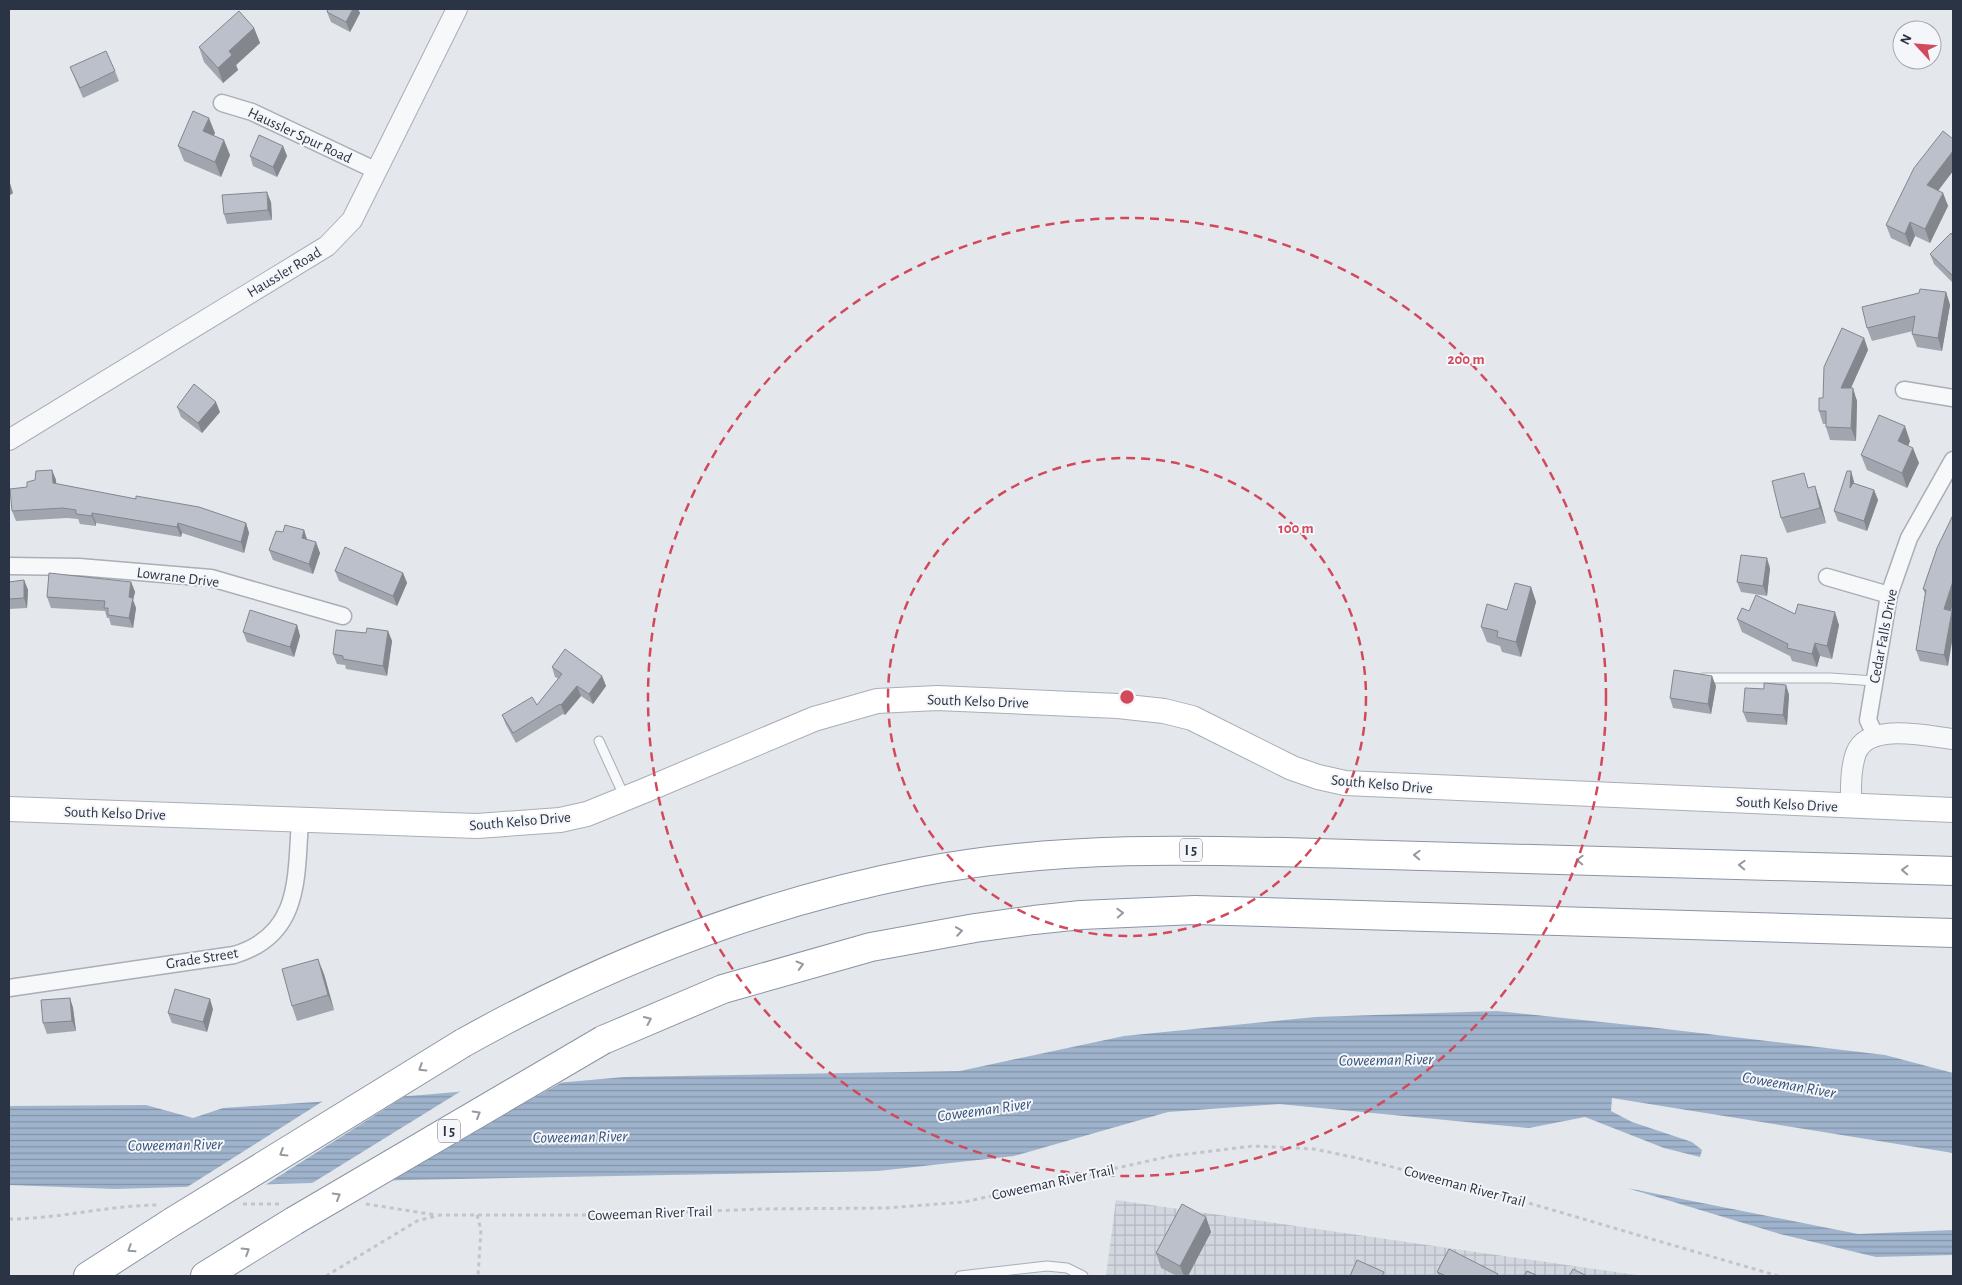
<svg xmlns="http://www.w3.org/2000/svg" width="1962" height="1285" viewBox="0 0 1962 1285" font-family="'Alegreya Sans',sans-serif">
<style>
.industrial{fill:url(#industrial-grid)}
.water{fill:url(#water-rules)}
.pier{fill:#e4e7ec}
.lines{fill:none;stroke-linecap:round;stroke-linejoin:round}
.service-casing{stroke:#a9aeb7;stroke-width:11}
.minor-casing{stroke:#a9aeb7;stroke-width:19}
.tertiary-casing{stroke:#a9aeb7;stroke-width:22}
.secondary-casing{stroke:#a9aeb7;stroke-width:26}
.motorway-casing{stroke:#8b94a3;stroke-width:30}
.path{stroke:#c2c5cb;stroke-width:3;stroke-dasharray:4 4;stroke-linecap:butt}
.service{stroke:#f7f8fa;stroke-width:9}
.minor{stroke:#f7f8fa;stroke-width:16}
.tertiary{stroke:#f7f8fa;stroke-width:20}
.secondary{stroke:#fff;stroke-width:24}
.motorway{stroke:#fff;stroke-width:28}
.motorway-bridge-casing{stroke:#8b94a3;stroke-width:30;stroke-linecap:butt}
.motorway-bridge{stroke:#fff;stroke-width:28}
.wall{fill:#a1a5ae}
.shaded-wall{fill:#83868d}
.building{fill:#bbc0ca;stroke:#83868d}
.oneway{stroke:#959aa2}
.ring{fill:none;stroke:#d1495b;stroke-width:2.5;stroke-dasharray:9 6}
.labels{text-anchor:middle;stroke-width:4;stroke-linejoin:round;paint-order:stroke}
.shield{fill:#f4f6f9;stroke:#676e7b;stroke-width:1}
.shield-label{font-size:14px;font-weight:bold;fill:#2b3445}
.street-label{font-size:15px;fill:#2b3445;stroke:#f4f6f9}
.water-label{font-size:16px;font-style:italic;fill:#34527a;stroke:#f4f6f9}
.centre{fill:#d1495b;stroke:#f4f6f9;stroke-width:2.5}
.ring-label{font-size:15px;text-anchor:middle;font-weight:bold;fill:#d1495b;stroke:#f4f6f9;stroke-width:4;stroke-linejoin:round;paint-order:stroke}
</style>
<defs>
<pattern id="industrial-grid" width="8" height="8" patternUnits="userSpaceOnUse" patternTransform="scale(1.25)"><rect width="8" height="8" fill="#d2d6de"/><path d="M0 4h8M4 0v8" fill="none" stroke="#b4b8c0"/></pattern>
<pattern id="water-rules" width="6" height="5" patternUnits="userSpaceOnUse" patternTransform="scale(1.25)"><rect width="6" height="5" fill="#9fb4cc"/><path d="M0 2.5h6" fill="none" stroke="#8293a7"/></pattern>
</defs>
<rect width="100%" height="100%" fill="#e4e7ec"/>
<polygon class="industrial" points="1116,1200 1643,1276 1106,1276"/>
<g class="water">
<polygon points="1497,1011 1649,1027 1885,1055 1953,1073 1953,1153 1612,1098 1611,1111 1632,1122 1692,1142 1702,1150 1700,1157 1664,1148 1585,1117 1529,1128 1279,1104 1168,1112 1014,1156 878,1171 407,1180 115,1189 9,1185 9,1106 146,1105 193,1118 223,1108 422,1095 624,1077 960,1071 1124,1036 1315,1017"/>
<polygon points="1627,1188 1858,1234 1953,1230 1953,1255 1876,1257 1780,1234"/>
</g>
<g class="pier">
<polygon points="568,1079 448,1145 388,1183 309,1185 466,1088"/>
<polygon points="410,1093 262,1187 184,1189 328,1098"/>
</g>
<g class="lines">
<g class="service-casing">
<g id="service">
<polyline points="1703,678 1830,678 1875,681"/>
<polyline points="599,741 625,798"/>
<polyline points="960,1276 1047,1266 1067,1268 1083,1276"/>
</g>
</g>
<g class="minor-casing">
<g id="minor">
<polyline points="222,103 252,112 377,171"/>
<polyline points="1904,390 1953,398"/>
<polyline points="9,566 79,567 211,578 343,616"/>
<polyline points="1827,577 1889,595"/>
<polyline points="1875,735 1868,720 1889,595 1909,538 1953,460"/>
<path d="M 9,988 L 234,955 C 301,935 296,878 300,820"/>
</g>
</g>
<g class="tertiary-casing">
<g id="tertiary">
<polyline points="9,440 327,246 352,220 457,9"/>
<path d="M 1851,807 C 1851,790 1850,770 1856,753 C 1868,722 1927,736 1953,739"/>
</g>
</g>
<g class="secondary-casing">
<polyline id="secondary" points="9,809 477,826 560,820 587,814 646,790 814,719 877,701 937,698 1118,706 1164,711 1192,718 1292,768 1318,777 1345,783 1953,810"/>
</g>
<g class="motorway-casing">
<g id="motorway">
<polyline points="603,1040 723,989 871,947 975,928 1034,920 1081,915 1195,910 1953,933"/>
<path d="M 463,1043 C 606,963 759,903 920,872 C 1074,842 1231,851 1387,855 C 1575,860 1764,866 1953,871"/>
<polyline points="88,1276 172,1222"/>
<polyline points="205,1276 294,1221"/>
</g>
</g>
<g class="path">
<polyline points="243,1204 280,1204"/>
<polyline points="366,1204 436,1215"/>
<polyline points="477,1215 481,1230 478,1276"/>
<path d="M 9,1219 C 59,1219 109,1205 160,1205"/>
<polyline points="326,1276 417,1221 440,1215 609,1215 761,1209 886,1208 964,1202 1171,1156 1253,1146 1314,1149 1357,1158 1498,1194 1778,1276"/>
</g>
<use href="#service" class="service"/>
<use href="#minor" class="minor"/>
<use href="#tertiary" class="tertiary"/>
<use href="#secondary" class="secondary"/>
<use href="#motorway" class="motorway"/>
<g class="motorway-bridge-casing">
<g id="motorway-bridge">
<polyline points="294,1221 603,1040"/>
<polyline points="172,1222 463,1043"/>
</g>
</g>
<use href="#motorway-bridge" class="motorway-bridge"/>
</g>
<g class="wall">
<polygon points="328,9 358,9 360,13 350,32 331,22 327,12"/>
<polygon points="254,28 260,43 236,65 238,70 223,83 204,62 199,47"/>
<polygon points="70,67 115,71 119,81 83,98"/>
<polygon points="215,133 213,135 230,155 221,177 184,161 178,146"/>
<polygon points="1953,139 1953,171 1938,190 1943,193 1948,206 1930,243 1915,236 1910,247 1891,238 1886,225"/>
<polygon points="283,146 287,156 277,177 253,166 250,156"/>
<polygon points="271,202 272,220 227,224 224,214"/>
<polygon points="1953,236 1953,283 1934,264 1930,254"/>
<polygon points="1946,292 1950,305 1942,351 1917,347 1912,334 1913,331 1872,341 1867,328"/>
<polygon points="1864,338 1868,350 1851,388 1857,401 1856,441 1830,440 1826,427 1826,424 1823,424 1819,411 1823,398"/>
<polygon points="177,407 220,412 202,433 181,417"/>
<polygon points="1910,441 1908,446 1919,463 1907,488 1867,470 1861,455"/>
<polygon points="52,470 56,480 56,484 246,523 249,533 244,553 182,533 181,537 96,523 96,526 80,524 78,519 67,518 16,521 12,511 27,487 35,480"/>
<polygon points="1851,471 1854,482 1854,484 1874,490 1878,500 1867,531 1838,521 1834,511"/>
<polygon points="1810,488 1820,501 1826,523 1787,533 1781,518"/>
<polygon points="304,530 307,539 320,553 313,574 273,560 269,550 283,532"/>
<polygon points="1937,548 1951,611 1948,666 1920,661 1916,650 1925,594 1923,589"/>
<polygon points="1770,568 1767,596 1741,592 1737,582"/>
<polygon points="335,571 403,573 407,583 397,606 339,581"/>
<polygon points="24,580 28,590 27,608 9,609 9,582"/>
<polygon points="131,582 135,592 133,600 136,608 133,628 111,625 109,618 107,618 105,611 51,608 47,597"/>
<polygon points="1531,587 1536,602 1521,657 1502,652 1500,646 1487,642 1481,627 1507,610"/>
<polygon points="1749,611 1795,614 1839,625 1832,659 1820,656 1817,667 1792,661 1790,656 1742,632 1737,619"/>
<polygon points="297,625 300,636 294,657 247,642 243,632"/>
<polygon points="388,631 392,641 387,676 346,669 345,665 337,664 333,654 366,633"/>
<polygon points="552,667 602,676 606,686 593,704 581,696 565,715 563,714 516,743 506,725 502,715 537,705 559,679 555,677"/>
<polygon points="1786,685 1789,695 1787,725 1747,722 1743,712 1764,689"/>
<polygon points="1716,686 1711,714 1673,708 1670,698"/>
<polygon points="324,974 334,1010 297,1021 292,1006"/>
<polygon points="70,998 73,1008 76,1031 47,1034 43,1023"/>
<polygon points="213,1009 207,1032 172,1023 168,1013"/>
<polygon points="1206,1217 1211,1232 1188,1276 1177,1276 1161,1268 1156,1253"/>
<polygon points="1437,1272 1498,1276 1439,1276"/>
</g>
<g class="shaded-wall">
<polygon points="353,9 358,9 360,13 350,32 346,22"/>
<polygon points="254,28 260,43 236,65 238,70 223,83 218,68 229,51"/>
<polygon points="209,118 215,133 209,146 203,131"/>
<polygon points="224,140 230,155 221,177 215,162"/>
<polygon points="283,146 287,156 277,177 273,167"/>
<polygon points="1953,151 1953,171 1932,199 1927,185"/>
<polygon points="9,183 10,183 13,193 9,196"/>
<polygon points="267,192 271,202 272,220 268,210"/>
<polygon points="1943,193 1948,206 1930,243 1925,229"/>
<polygon points="1910,222 1915,236 1910,247 1905,234"/>
<polygon points="1946,292 1950,305 1942,351 1938,338"/>
<polygon points="1864,338 1868,350 1845,401 1841,388"/>
<polygon points="1853,388 1857,401 1856,441 1851,428"/>
<polygon points="216,402 220,412 202,433 198,423"/>
<polygon points="1905,426 1910,441 1904,456 1898,441"/>
<polygon points="1913,448 1919,463 1907,488 1902,473"/>
<polygon points="52,470 56,480 57,493 53,483"/>
<polygon points="1851,471 1854,482 1854,499 1850,488"/>
<polygon points="1815,486 1820,501 1826,523 1820,508"/>
<polygon points="1874,490 1878,500 1867,531 1864,521"/>
<polygon points="92,513 96,523 96,526 92,516"/>
<polygon points="178,523 182,533 181,537 177,527"/>
<polygon points="246,523 249,533 244,553 241,542"/>
<polygon points="304,530 307,540 302,538"/>
<polygon points="316,542 320,553 313,574 309,564"/>
<polygon points="1767,558 1770,568 1767,596 1763,586"/>
<polygon points="403,573 407,583 397,606 393,596"/>
<polygon points="24,580 28,590 27,608 24,598"/>
<polygon points="1953,581 1953,605 1948,621 1944,609"/>
<polygon points="131,582 135,592 133,600 136,608 133,628 129,618 129,597"/>
<polygon points="1531,587 1536,602 1521,657 1516,642"/>
<polygon points="1952,611 1953,615 1953,636 1948,666 1944,655"/>
<polygon points="1835,612 1839,625 1832,659 1827,646"/>
<polygon points="297,625 300,636 294,657 290,647"/>
<polygon points="388,631 392,641 387,676 383,666"/>
<polygon points="1815,643 1820,656 1817,667 1812,654"/>
<polygon points="602,676 606,686 593,704 589,694"/>
<polygon points="1712,676 1716,686 1711,714 1708,704"/>
<polygon points="1786,685 1789,695 1787,725 1783,715"/>
<polygon points="577,686 581,696 565,715 561,705"/>
<polygon points="318,959 324,974 334,1010 328,995"/>
<polygon points="70,998 73,1008 76,1031 72,1021"/>
<polygon points="210,999 213,1009 207,1032 203,1022"/>
<polygon points="1206,1217 1211,1232 1188,1276 1184,1276 1180,1266"/>
</g>
<g class="building">
<polygon points="328,9 353,9 346,22 327,12"/>
<polygon points="239,11 254,28 229,51 232,55 218,68 199,47"/>
<polygon points="106,51 115,71 80,88 70,67"/>
<polygon points="193,111 209,118 203,131 224,140 215,162 178,146"/>
<polygon points="1943,131 1953,139 1953,151 1927,185 1943,193 1925,229 1910,222 1905,234 1886,225 1914,168"/>
<polygon points="259,135 283,146 273,167 250,156"/>
<polygon points="267,192 268,210 224,214 222,195"/>
<polygon points="1951,233 1953,236 1953,273 1952,275 1930,254"/>
<polygon points="1920,289 1946,292 1938,338 1912,334 1915,316 1867,328 1862,307 1919,293"/>
<polygon points="1842,328 1864,338 1841,388 1853,388 1851,428 1826,427 1826,411 1819,411 1819,398 1823,398 1824,367"/>
<polygon points="194,384 216,402 198,423 177,407"/>
<polygon points="1879,415 1905,426 1898,441 1913,448 1902,473 1861,455"/>
<polygon points="52,470 53,483 136,499 136,496 199,507 246,523 241,542 178,523 177,527 92,513 92,516 76,514 76,510 63,508 12,511 10,489 27,487 27,482 35,480 36,471"/>
<polygon points="1847,471 1851,471 1850,488 1853,483 1874,490 1864,521 1834,511"/>
<polygon points="1804,473 1808,488 1815,486 1820,508 1781,518 1772,481"/>
<polygon points="1953,515 1953,581 1944,609 1952,611 1944,655 1916,650 1926,590 1923,589 1937,548"/>
<polygon points="285,525 304,530 302,538 316,542 309,564 269,550 276,531 283,532"/>
<polygon points="345,547 403,573 393,596 335,571"/>
<polygon points="1741,555 1767,558 1763,586 1737,582"/>
<polygon points="49,573 131,582 129,597 133,598 129,618 108,615 108,608 104,608 105,601 47,597"/>
<polygon points="24,580 24,598 9,599 9,582"/>
<polygon points="1515,583 1531,587 1516,642 1497,637 1498,631 1481,627 1487,604 1507,610"/>
<polygon points="1756,595 1795,614 1798,604 1835,612 1827,646 1815,643 1812,654 1787,648 1788,644 1737,619 1742,608 1749,611"/>
<polygon points="250,610 297,625 290,647 243,632"/>
<polygon points="367,628 388,631 383,666 343,659 343,656 333,654 336,630 366,633"/>
<polygon points="565,649 602,676 589,694 577,686 561,705 560,704 513,733 502,715 532,697 537,705 562,674 552,667"/>
<polygon points="1674,670 1712,676 1708,704 1670,698"/>
<polygon points="1764,683 1786,685 1783,715 1743,712 1745,688 1764,689"/>
<polygon points="318,959 328,995 292,1006 282,969"/>
<polygon points="175,989 210,999 203,1022 168,1013"/>
<polygon points="70,998 72,1021 43,1023 41,1000"/>
<polygon points="1182,1204 1206,1217 1180,1266 1156,1253"/>
<polygon points="1449,1249 1498,1274 1496,1276 1446,1276 1437,1272"/>
<polygon points="1357,1260 1384,1272 1382,1276 1350,1276"/>
<polygon points="1573,1269 1587,1276 1569,1276"/>
<polygon points="1527,1271 1538,1276 1524,1276"/>
</g>
<defs><path id="oneway-chevron" d="M-2-3.5L2.5 0L-2 3.5" fill="none" stroke-width="1.6" stroke-linecap="round" stroke-linejoin="round" transform="scale(1.25)"/></defs>
<g class="oneway">
<use href="#oneway-chevron" transform="translate(1417 855) rotate(-178)"/>
<use href="#oneway-chevron" transform="translate(1580 860) rotate(-178)"/>
<use href="#oneway-chevron" transform="translate(1742 865) rotate(-178)"/>
<use href="#oneway-chevron" transform="translate(1905 870) rotate(-178)"/>
<use href="#oneway-chevron" transform="translate(1120 913) rotate(-3)"/>
<use href="#oneway-chevron" transform="translate(959 931) rotate(-9)"/>
<use href="#oneway-chevron" transform="translate(800 965) rotate(-16)"/>
<use href="#oneway-chevron" transform="translate(648 1020) rotate(-24)"/>
<use href="#oneway-chevron" transform="translate(422 1068) rotate(148)"/>
<use href="#oneway-chevron" transform="translate(477 1114) rotate(-30)"/>
<use href="#oneway-chevron" transform="translate(283 1153) rotate(148)"/>
<use href="#oneway-chevron" transform="translate(337 1196) rotate(-30)"/>
<use href="#oneway-chevron" transform="translate(131 1249) rotate(147)"/>
<use href="#oneway-chevron" transform="translate(246 1251) rotate(-32)"/>
</g>
<g class="ring">
<circle cx="1127" cy="697" r="239"/>
<circle cx="1127" cy="697" r="479"/>
</g>
<g class="labels">
<g class="shield">
<rect x="1180" y="838.5" width="22" height="23" rx="4"/>
<rect x="438" y="1119.5" width="22" height="23" rx="4"/>
</g>
<g class="shield-label">
<text x="1191" y="855">I 5</text>
<text x="449" y="1136">I 5</text>
</g>
<g class="street-label">
<text transform="translate(300 135) rotate(25)" y="5">Haussler Spur Road</text>
<text transform="translate(284 272) rotate(-31)" y="5">Haussler Road</text>
<text transform="translate(178 577) rotate(7)" y="5">Lowrane Drive</text>
<text transform="translate(1883 636) rotate(-79)" y="5">Cedar Falls Drive</text>
<text transform="translate(978 701) rotate(2)" y="5">South Kelso Drive</text>
<text transform="translate(1382 784) rotate(5)" y="5">South Kelso Drive</text>
<text transform="translate(1787 804) rotate(3)" y="5">South Kelso Drive</text>
<text transform="translate(115 813) rotate(2)" y="5">South Kelso Drive</text>
<text transform="translate(520 821) rotate(-5)" y="5">South Kelso Drive</text>
<text transform="translate(202 958) rotate(-9)" y="5">Grade Street</text>
<text transform="translate(1053 1182) rotate(-12)" y="5">Coweeman River Trail</text>
<text transform="translate(1465 1186) rotate(15)" y="5">Coweeman River Trail</text>
<text transform="translate(650 1213) rotate(-2)" y="5">Coweeman River Trail</text>
</g>
<g class="water-label">
<text transform="translate(1386 1059) rotate(-1)" y="6">Coweeman River</text>
<text transform="translate(1789 1084) rotate(10)" y="6">Coweeman River</text>
<text transform="translate(984 1109) rotate(-8)" y="6">Coweeman River</text>
<text transform="translate(580 1136) rotate(-1)" y="6">Coweeman River</text>
<text transform="translate(175 1144) rotate(-1)" y="6">Coweeman River</text>
</g>
</g>
<circle cx="1127" cy="697" r="8" class="centre"/>
<g class="ring-label">
<text x="1466" y="364">200 m</text>
<text x="1296" y="533">100 m</text>
</g>
<rect width="1962" height="1285" fill="none" stroke="#2b3445" stroke-width="20"/>
<g transform="translate(1917 45) rotate(296)"><circle r="24" fill="#f4f6f9" stroke="#a4a8b1"/>
<path d="M0-4L9 19L0 12L-9 19Z" fill="#d1495b"/>
<text y="-8" font-size="14" font-weight="bold" text-anchor="middle" fill="#2b3445">N</text>
</g>
</svg>
